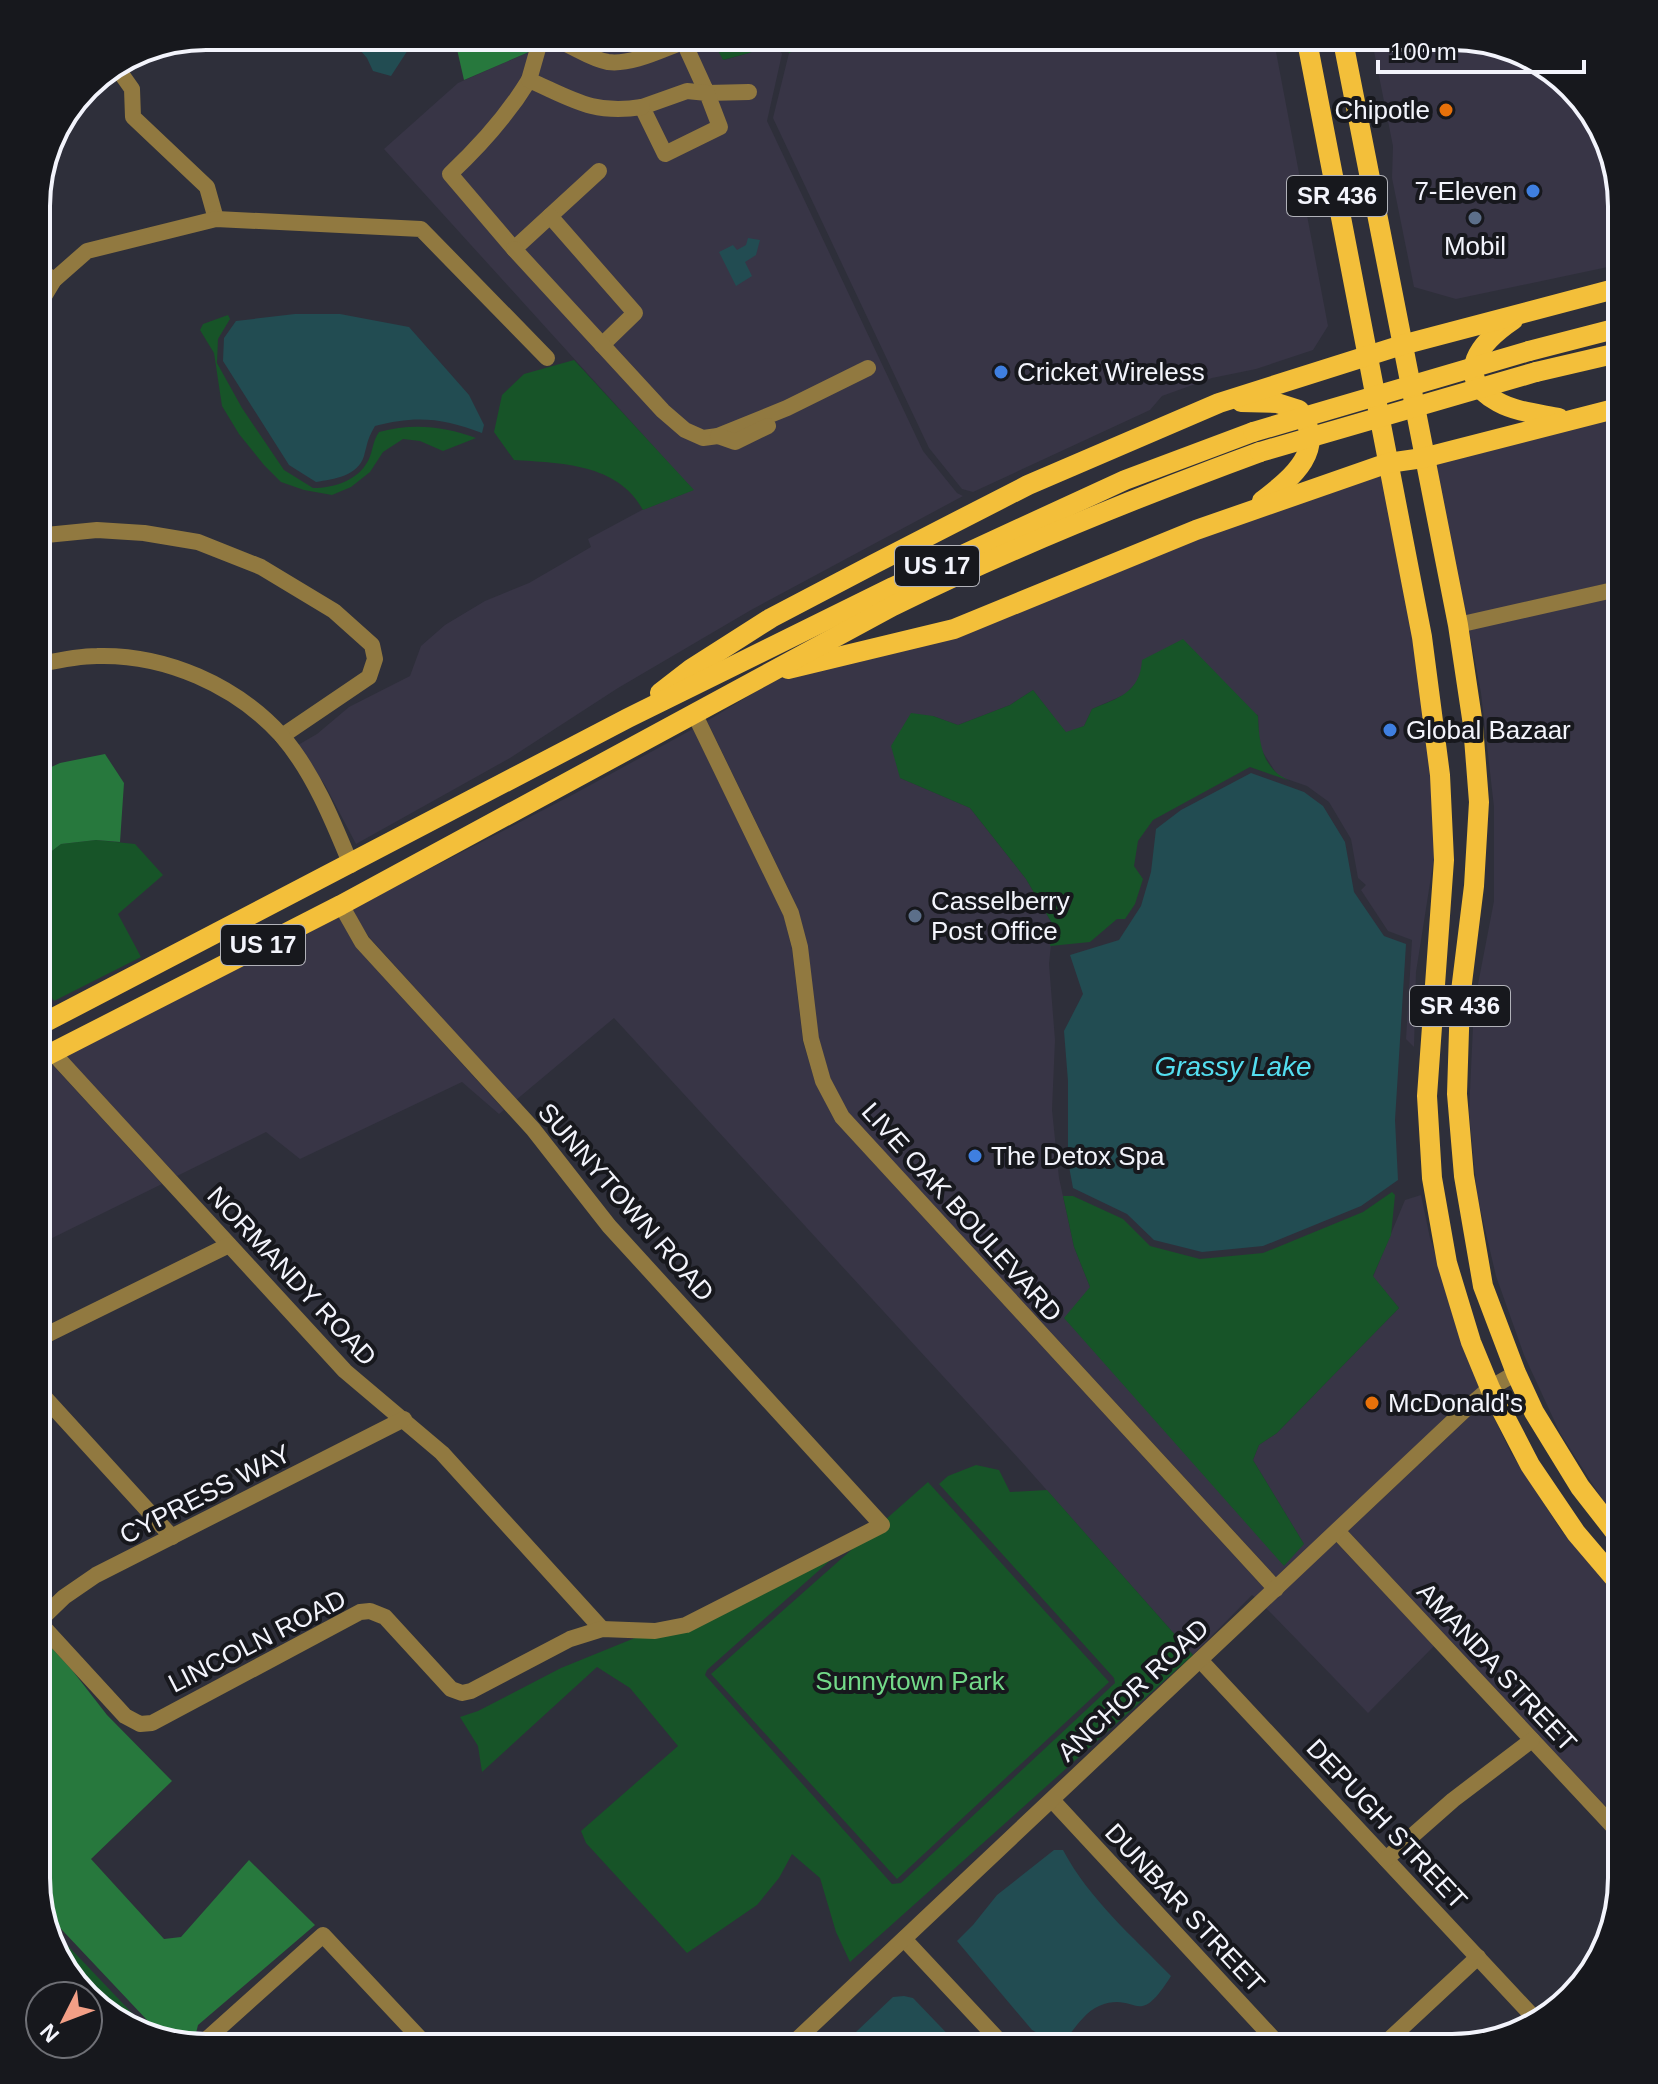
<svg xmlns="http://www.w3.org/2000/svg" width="1658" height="2084" viewBox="0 0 1658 2084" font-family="Arial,sans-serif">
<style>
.commercial{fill:#383546}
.green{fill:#175428}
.forest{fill:#27783d}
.water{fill:#224c52}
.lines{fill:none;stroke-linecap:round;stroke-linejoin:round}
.minor{stroke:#917940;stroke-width:16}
.tertiary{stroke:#917940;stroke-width:16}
.primary{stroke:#f3bf3a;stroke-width:20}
.primary-bridge{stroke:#f3bf3a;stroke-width:20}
.food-dot{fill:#e8710a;stroke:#17181d;stroke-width:3}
.shop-dot{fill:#3f7fe0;stroke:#17181d;stroke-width:3}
.service-dot{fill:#5c6f8a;stroke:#17181d;stroke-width:3}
.labels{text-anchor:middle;stroke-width:8;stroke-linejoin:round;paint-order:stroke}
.shield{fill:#17181d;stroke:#b1b2b9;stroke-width:2}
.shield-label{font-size:24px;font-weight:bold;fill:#f3f4fc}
.poi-label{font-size:26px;fill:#f3f4fc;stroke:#17181d;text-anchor:start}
.street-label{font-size:26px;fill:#f3f4fc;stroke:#17181d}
.park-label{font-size:26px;fill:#73da89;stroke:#17181d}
.water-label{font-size:28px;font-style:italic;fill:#54def0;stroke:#17181d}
.rim{fill:none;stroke:#f3f4fc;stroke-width:4}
</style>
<rect width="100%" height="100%" fill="#2e2f3a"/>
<g class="commercial">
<polygon points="566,36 710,36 724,60 749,53 776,42 782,54 767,121 923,451 957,493 963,496 751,610 618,688 510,758 356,844 325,785 298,745 317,734 349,707 410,676 421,646 445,625 485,601 529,583 591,547 588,539 642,510 693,490 384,149 458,83"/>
<polygon points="781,36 1273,36 1328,326 1313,350 1256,369 1212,378 1162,396 1150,410 973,492 962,489 929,448 773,118 789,53"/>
<polygon points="1371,36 1463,36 1537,59 1593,111 1622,206 1622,264 1456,299 1414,287 1392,178 1393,146"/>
<polygon points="1622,414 1622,580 1466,616 1434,462"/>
<polygon points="1382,473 1414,639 1433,776 1436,845 1416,972 1414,1047 1406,1039 1412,940 1388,931 1361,890 1366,885 1358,878 1351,839 1329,802 1307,786 1278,776 1259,746 1258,715 1141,677 1126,694 1092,709 1084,726 1066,733 1033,690 1010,705 958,725 933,716 900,778 970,808 1026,879 1053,925 1049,964 1055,1040 1052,1110 1059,1178 1074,1247 1090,1287 1304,1544 1253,1460 1259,1445 1277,1433 1399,1308 1373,1277 1405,1200 1421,1195 1430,1238 1479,1388 1277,1578 848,1112 830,1078 818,1036 807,945 798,909 707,721 775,680 865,660 1198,537"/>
<polygon points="1622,595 1622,729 1613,733 1622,751 1622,861 1608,871 1615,883 1622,878 1622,1523 1609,1510 1560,1433 1524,1355 1496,1276 1477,1195 1469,1112 1474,1005 1494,901 1494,807 1481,693 1469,630"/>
<polygon points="693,729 784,916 792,949 803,1042 816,1084 835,1121 1265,1589 1256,1598 1252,1595 1193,1655 1020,1460 614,1018 516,1100 369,937 359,922 352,909 574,794"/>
<polygon points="338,916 356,947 504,1110 499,1114 462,1082 300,1159 266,1132 177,1176 65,1055"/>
<polygon points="50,1062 162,1184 36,1246 36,1069"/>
<polygon points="1486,1401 1511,1453 1561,1530 1622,1601 1622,1824 1348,1531"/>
<polygon points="1336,1542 1434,1646 1368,1713 1266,1608"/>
</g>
<g class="green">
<polygon points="710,36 774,36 776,42 749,53 723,60"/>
<polygon points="781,36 828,36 789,53"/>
<path d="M 228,315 L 230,319 L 218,339 L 217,363 L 242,408 L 284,470 L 313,488 C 334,488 357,481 368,461 C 373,452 372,442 379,432 C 412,423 444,426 476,438 L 443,451 L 420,441 L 403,439 L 383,452 L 370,472 L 351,487 L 332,495 L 304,490 L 281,482 L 264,465 L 239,434 L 222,406 L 214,353 L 200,330 L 203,324 Z"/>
<path d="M 574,360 L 694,490 L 643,510 C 618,463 559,463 514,460 L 494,432 L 502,395 L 524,374 Z"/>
<path d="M 1183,639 L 1258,716 C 1259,743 1262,769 1290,781 L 1250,767 L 1153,820 L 1138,841 L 1134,866 L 1143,879 L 1135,904 L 1125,919 L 1117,919 L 1090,942 L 1050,946 L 1053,925 L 1026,879 L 970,808 L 900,778 L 891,746 L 911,713 L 933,716 L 958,725 L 1010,705 L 1033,690 L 1066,732 L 1084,726 L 1092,709 C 1118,698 1140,693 1142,660 Z"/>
<polygon points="96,840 135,844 163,875 118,914 141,957 54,1001 36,971 36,863 61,844"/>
<polygon points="1392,1192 1395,1195 1391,1235 1373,1276 1399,1308 1277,1433 1259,1445 1253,1460 1304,1544 1284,1566 1064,1318 1090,1287 1074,1247 1063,1196 1073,1196 1123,1219 1150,1246 1200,1259 1263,1253 1363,1212"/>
<polygon points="976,1465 999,1470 1010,1492 1047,1490 1193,1655 850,1962 836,1932 820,1878 792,1854 779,1878 757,1905 687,1953 586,1843 581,1831 678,1746 630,1688 597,1667 482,1772 478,1746 460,1717 478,1711 561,1668 834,1557 707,1670 705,1675 892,1884 901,1883 1115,1683 1114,1678 939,1484 948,1476"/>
<polygon points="928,1482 1109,1682 897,1879 711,1674"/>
<polygon points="51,1928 151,2033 121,2025 65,1973"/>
</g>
<g class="forest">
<polygon points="454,36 566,36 464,80"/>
<polygon points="105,754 124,783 120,842 96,840 61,844 36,863 36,774 60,763"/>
<polygon points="37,1632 72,1670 107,1715 172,1781 91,1859 164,1939 181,1937 249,1860 315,1925 198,2025 193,2045 163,2037 47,1914 36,1878"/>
</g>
<g class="water">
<polygon points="348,36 417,36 391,76 373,71 367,58"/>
<polygon points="748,238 760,240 756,255 745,262 752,276 736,286 719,252 733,245 737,250 746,245"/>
<path d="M 295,314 L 340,314 L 409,327 L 469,395 L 484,425 L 482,433 C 444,418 415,415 375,426 C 367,440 368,442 364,456 C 358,476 334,479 316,482 L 289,465 L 223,361 L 224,338 L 236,321 Z"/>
<polygon points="1251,773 1304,792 1323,806 1345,842 1354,892 1384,936 1406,944 1395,1120 1398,1180 1361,1206 1263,1246 1202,1252 1154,1240 1127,1214 1073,1188 1068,1161 1068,1081 1064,1031 1083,994 1070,955 1119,940 1141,906 1151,872 1156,829 1181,810"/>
<path d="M 1054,1850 L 1063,1850 C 1089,1899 1133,1937 1171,1976 C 1136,2032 1138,1990 1099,2006 C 1082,2013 1073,2034 1059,2045 L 1032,2030 L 957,1941 L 973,1925 L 997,1895 Z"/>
<polygon points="904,1996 913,1998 961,2048 839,2048 893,1997"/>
</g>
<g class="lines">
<g class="minor">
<polyline points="681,36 707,93 749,92"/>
<polyline points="115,65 132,89 133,117 207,187 216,219"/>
<path d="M 529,80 C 507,116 481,145 450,174 L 514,249 L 599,171"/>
<polygon points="687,91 707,93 720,127 665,154 642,107"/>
<path d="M 642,107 C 593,115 572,99 529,80 L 541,38 C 566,38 584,58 608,62 C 632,65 661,50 683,42"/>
<polyline points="550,216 635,313 602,345"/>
<polyline points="514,249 663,411 685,430 703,438 718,436 787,408 868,368"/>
<polyline points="36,268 54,280"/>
<polyline points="36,310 54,280 87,251 216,219 421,229 547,358"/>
<polyline points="718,436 735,442 768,426"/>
<polyline points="36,536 97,530 144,533 198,542 261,567 334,611 372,645 375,659 369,677 282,736"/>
<polyline points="1458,625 1622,588"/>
<path d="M 36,665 C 55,661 77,656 97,656 C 165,654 236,685 282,736 C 313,772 333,821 351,865"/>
<polyline points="694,713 791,913 800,947 811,1039 823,1081 842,1117 1276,1589"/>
<polyline points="1618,872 1622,870"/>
<polyline points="53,1053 345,1371 442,1453 602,1629"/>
<polyline points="36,1340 229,1245"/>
<polyline points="36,1388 172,1537"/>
<polyline points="1337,1531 1622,1836"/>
<polyline points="36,1619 125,1716 140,1724 152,1723 360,1612 370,1611 385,1617 451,1689 462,1693 471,1691 570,1639 602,1629 655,1631 686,1625 882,1525 609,1226 533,1129 362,942 341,905"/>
<polyline points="36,1624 64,1597 96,1575 404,1419"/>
<polyline points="1200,1660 1538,2022"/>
<polyline points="1052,1800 1282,2048"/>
<polyline points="1386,1859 1453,1800 1532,1740"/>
<polyline points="904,1939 1006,2048"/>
<polyline points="207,2039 323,1935 429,2048"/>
<polyline points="1380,2048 1478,1957"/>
</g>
<polyline class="tertiary" points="788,2048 1468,1407 1490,1388 1516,1373"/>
<g class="primary">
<polyline points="1306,36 1422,637 1440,775 1444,860 1427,1096 1432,1178 1447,1263 1471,1342 1490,1388 1530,1465 1576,1533 1622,1587"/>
<polyline points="1342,36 1458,625 1473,725 1479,802 1474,886 1460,999 1457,1094 1464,1176 1483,1286 1516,1373 1534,1412 1580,1487 1622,1541"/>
<path d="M 1513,320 C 1482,341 1450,376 1498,402 C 1516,412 1539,414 1559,418"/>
<polyline points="1529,351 1622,327"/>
<polyline points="1536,372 1622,352"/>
<path d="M 1241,402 L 1277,403 L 1299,410 C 1328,449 1293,477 1262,501"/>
<polyline points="788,669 954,629 1196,530 1388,463 1423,458 1622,407"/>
<polyline points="660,693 691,669 771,618 874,564 1028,485 1219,403 1402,345 1622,287"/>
<polyline points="36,1027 628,718 893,587 1125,480 1253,432"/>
<path d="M 36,1061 L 341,905 L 893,606 C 1013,547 1135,498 1260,452"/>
</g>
<g class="primary-bridge">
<polyline points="1253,432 1529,351"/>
<polyline points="1260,452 1536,372"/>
</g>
</g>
<g class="food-dot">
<circle cx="1446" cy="110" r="8"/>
<circle cx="1372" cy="1403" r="8"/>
</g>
<g class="shop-dot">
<circle cx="1533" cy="191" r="8"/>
<circle cx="1001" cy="372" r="8"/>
<circle cx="1390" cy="730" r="8"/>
<circle cx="975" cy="1156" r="8"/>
</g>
<g class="service-dot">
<circle cx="1475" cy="218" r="8"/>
<circle cx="915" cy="916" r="8"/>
</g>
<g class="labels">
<g class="shield">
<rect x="1287" y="176" width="100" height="40" rx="6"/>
<rect x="895" y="546" width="84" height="40" rx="6"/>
<rect x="221" y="925" width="84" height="40" rx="6"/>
<rect x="1410" y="986" width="100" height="40" rx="6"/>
</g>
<g class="shield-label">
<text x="1337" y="204">SR 436</text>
<text x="937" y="574">US 17</text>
<text x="263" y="953">US 17</text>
<text x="1460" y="1014">SR 436</text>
</g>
<g class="poi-label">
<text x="1430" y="119" text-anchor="end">Chipotle</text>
<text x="1517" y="200" text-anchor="end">7-Eleven</text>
<text x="1475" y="255" text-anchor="middle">Mobil</text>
<text x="1017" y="381">Cricket Wireless</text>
<text x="1406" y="739">Global Bazaar</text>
<text x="931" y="910">Casselberry<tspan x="931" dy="30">Post Office</tspan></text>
<text x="991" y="1165">The Detox Spa</text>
<text x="1388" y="1412">McDonald's</text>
</g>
<g class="street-label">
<text transform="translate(626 1202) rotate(49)" y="9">SUNNYTOWN ROAD</text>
<text transform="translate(962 1212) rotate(48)" y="9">LIVE OAK BOULEVARD</text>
<text transform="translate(292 1276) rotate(47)" y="9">NORMANDY ROAD</text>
<text transform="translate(205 1494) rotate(-27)" y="9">CYPRESS WAY</text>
<text transform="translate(257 1641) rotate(-27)" y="9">LINCOLN ROAD</text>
<text transform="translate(1497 1667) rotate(47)" y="9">AMANDA STREET</text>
<text transform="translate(1133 1690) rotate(-43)" y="9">ANCHOR ROAD</text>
<text transform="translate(1387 1824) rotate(47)" y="9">DEPUGH STREET</text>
<text transform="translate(1185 1908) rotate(47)" y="9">DUNBAR STREET</text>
</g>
<g class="park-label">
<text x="910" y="1690">Sunnytown Park</text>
</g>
<g class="water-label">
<text x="1233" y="1076">Grassy Lake</text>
</g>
</g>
<path d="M0 0H1658V2084H0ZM206 50H1452A156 156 0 0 1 1608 206V1878A156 156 0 0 1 1452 2034H206A156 156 0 0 1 50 1878V206A156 156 0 0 1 206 50Z" fill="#17181d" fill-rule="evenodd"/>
<path class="rim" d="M206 50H1452A156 156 0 0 1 1608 206V1878A156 156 0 0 1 1452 2034H206A156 156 0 0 1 50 1878V206A156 156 0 0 1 206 50Z"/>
<g transform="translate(64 2020) rotate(228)"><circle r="38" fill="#17181d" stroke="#6f7076" stroke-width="2"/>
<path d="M0-6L14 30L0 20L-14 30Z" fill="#f39f86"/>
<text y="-12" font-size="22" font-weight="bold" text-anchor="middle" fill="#f3f4fc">N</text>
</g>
<path d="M1378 60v12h206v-12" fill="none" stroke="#f3f4fc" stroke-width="4"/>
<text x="1390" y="60" font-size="24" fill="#f3f4fc" stroke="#17181d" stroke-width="6" paint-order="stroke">100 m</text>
</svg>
